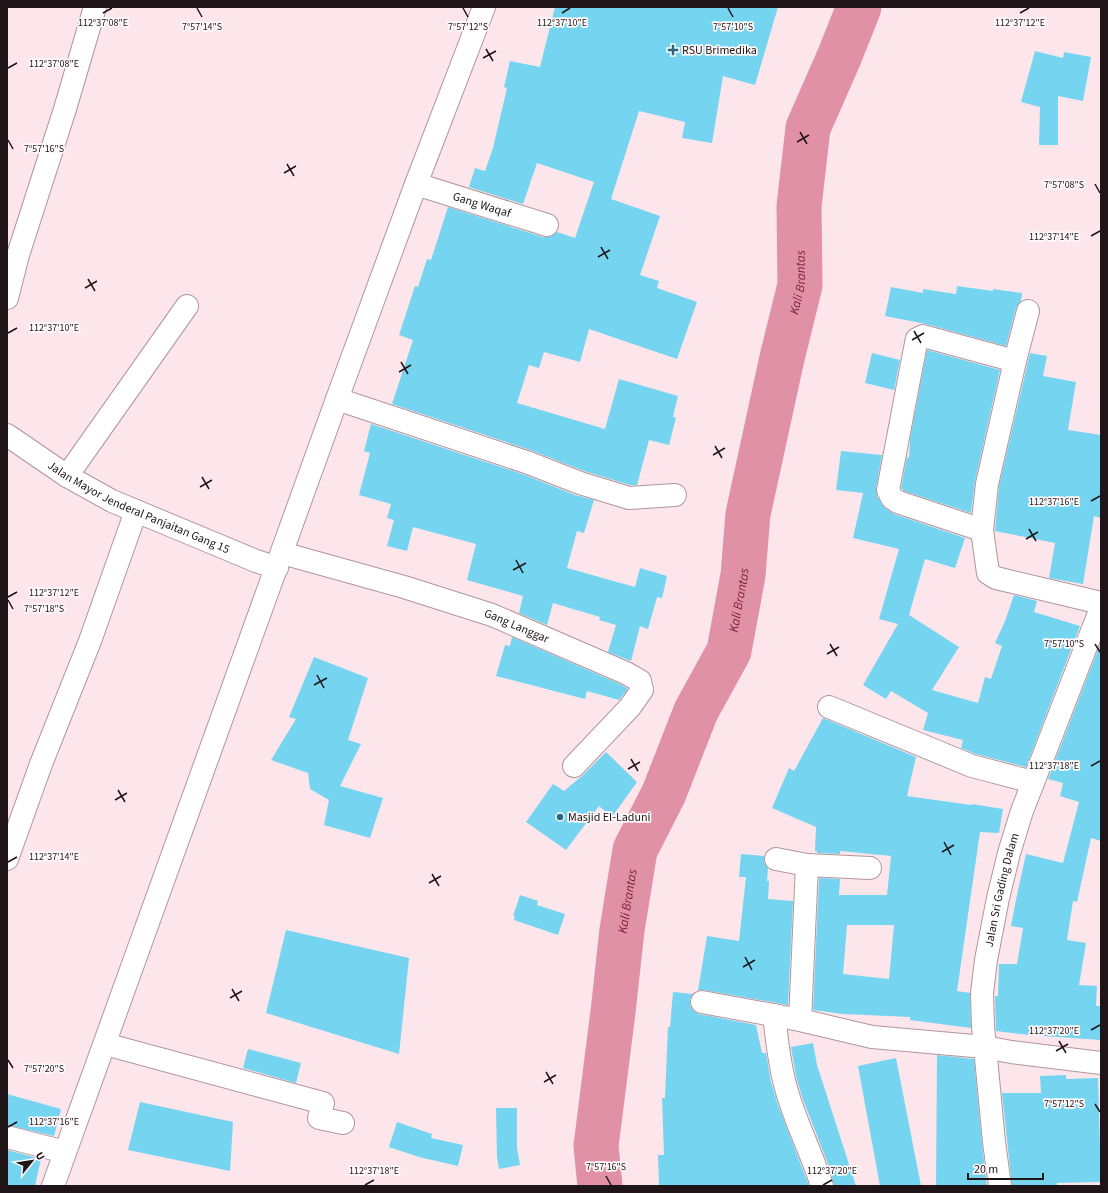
<svg xmlns="http://www.w3.org/2000/svg" width="1108" height="1193" viewBox="0 0 1108 1193" font-family="'Source Sans 3',sans-serif">
<style>
.lines{fill:none;stroke-linecap:round;stroke-linejoin:round}
.river{stroke:#e091a5;stroke-width:45}
.building{fill:#75d4f0;fill-rule:evenodd}
.minor-casing{stroke:#b0969c;stroke-width:24}
.primary-casing{stroke:#b0969c;stroke-width:24}
.minor{stroke:#fff;stroke-width:22}
.primary{stroke:#fff;stroke-width:22}
.ticks{fill:none;stroke:#1f1518;stroke-width:1.5}
.poi-dot{fill:#27697c;stroke:#fef9fa;stroke-width:1.5}
.labels{text-anchor:middle;stroke-width:3.5;stroke-linejoin:round;paint-order:stroke}
.poi-label{font-size:12px;fill:#1f1518;stroke:#fef9fa;text-anchor:start}
.street-label{font-size:12px;fill:#1f1518;stroke:#fef9fa}
.water-label{font-size:13px;font-style:italic;fill:#771b3d;stroke:#fef9fa}
.ticks-label{font-size:10px;text-anchor:middle;fill:#1f1518;stroke:#fef9fa;stroke-width:3.5;stroke-linejoin:round;paint-order:stroke}
</style>
<rect width="100%" height="100%" fill="#fde6eb"/>
<g class="lines">
<path class="river" id="s1" d="M 600,1186 L 596,1146 L 613,1012 L 622,930 L 635,850 L 664,793 L 696,711 L 729,651 L 743,575 L 748,514 L 782,358 L 800,285 L 799,206 L 808,128 L 840,55 L 859,7"/>
</g>
<g class="building">
<polygon points="555,7 778,7 755,85 723,76 712,143 682,138 685,122 639,111 611,199 660,216 640,275 659,281 657,288 697,302 677,359 589,329 580,362 544,352 539,368 529,365 517,403 605,429 619,379 678,396 673,417 676,418 669,445 649,440 637,485 630,485 584,471 533,451 392,404 413,340 399,335 415,286 418,287 427,259 431,260 448,207 543,237 550,237 557,232 575,238 594,182 537,163 523,204 469,187 475,168 485,171 493,148 507,88 504,87 510,61 540,67"/>
<polygon points="1035,51 1063,58 1064,52 1091,57 1083,101 1058,96 1058,145 1039,145 1040,107 1021,102"/>
<polygon points="957,286 993,291 993,289 1022,293 1021,301 1016,308 1006,346 926,324 885,316 891,287 923,293 923,289 956,294"/>
<polygon points="927,350 1000,370 975,481 971,513 904,491 901,488 907,457 909,458 910,439"/>
<polygon points="872,353 900,360 894,390 865,383"/>
<polygon points="1030,353 1047,356 1043,376 1076,382 1068,430 1101,435 1101,518 1094,516 1083,584 1049,578 1055,543 995,531 999,486"/>
<polygon points="371,424 525,475 575,495 594,500 584,533 577,531 567,568 635,587 640,568 667,576 662,598 657,597 648,629 640,626 631,661 608,652 616,625 599,620 600,617 553,603 547,625 519,613 523,596 467,580 476,544 413,527 407,551 387,546 394,520 387,518 391,504 359,495 370,453 364,451"/>
<polygon points="841,451 882,455 876,488 877,496 885,508 894,514 965,538 955,568 925,559 909,615 959,647 932,690 978,703 985,677 991,679 1002,646 995,643 1005,621 1014,595 1037,601 1034,612 1080,626 1026,767 976,754 961,748 963,740 923,730 928,713 891,691 886,699 863,685 898,624 879,619 899,549 853,538 863,493 836,490"/>
<polygon points="512,637 620,684 627,688 627,690 619,700 587,691 585,699 496,676 505,645 510,646"/>
<polygon points="1101,642 1101,841 1091,838 1077,902 1073,901 1067,940 1086,943 1079,985 1097,986 1096,1006 1101,1006 1101,1040 1029,1035 996,1031 995,996 998,996 999,964 1017,964 1023,928 1011,926 1017,895 1026,854 1063,863 1079,802 1060,796 1063,783 1048,779"/>
<polygon points="314,657 368,678 348,740 361,744 340,786 383,798 370,838 324,825 329,800 310,789 308,773 271,760 296,719 289,717"/>
<path d="M 823,718 L 916,757 L 907,796 L 971,805 L 972,804 L 1003,809 L 999,833 L 980,832 L 957,991 L 970,993 L 971,1028 L 910,1020 L 910,1017 L 843,1014 L 813,1010 L 819,878 L 840,879 L 839,895 L 887,895 L 891,856 L 840,851 L 840,854 L 817,853 L 817,851 L 815,851 L 816,827 L 772,808 L 789,768 L 794,771 ZM 847,925 L 894,925 L 889,979 L 843,974 Z"/>
<polygon points="606,752 637,782 612,817 599,806 566,850 526,822 553,784 564,791 583,775"/>
<polygon points="741,854 764,856 764,863 768,868 767,881 769,881 768,899 793,901 788,1005 704,990 698,990 707,936 739,941 746,877 739,877"/>
<polygon points="520,895 538,901 537,905 565,914 558,935 514,920 515,916 513,916"/>
<polygon points="286,930 409,958 399,1054 266,1013"/>
<polygon points="673,992 693,994 690,999 690,1006 694,1011 699,1014 756,1025 762,1053 766,1053 771,1082 778,1105 809,1186 659,1186 658,1155 664,1155 662,1098 665,1098 668,1027 670,1027"/>
<polygon points="813,1043 817,1065 856,1186 834,1186 830,1169 802,1097 796,1076 791,1047"/>
<polygon points="248,1049 301,1063 296,1083 243,1068"/>
<polygon points="937,1055 974,1059 982,1144 987,1186 936,1186"/>
<polygon points="896,1058 921,1186 880,1186 858,1066"/>
<polygon points="1066,1075 1066,1079 1098,1078 1101,1182 1057,1183 1057,1185 1012,1186 1002,1093 1041,1093 1040,1076"/>
<polygon points="7,1094 61,1109 54,1136 7,1125"/>
<polygon points="140,1102 233,1122 230,1171 128,1150"/>
<polygon points="496,1108 517,1108 517,1148 520,1165 499,1169 497,1157"/>
<polygon points="397,1122 432,1134 431,1138 463,1145 458,1166 419,1157 389,1147"/>
<polygon points="7,1150 41,1159 35,1186 7,1186"/>
</g>
<g class="lines">
<g class="minor-casing">
<g id="minor">
<path id="s2" d="M 416,184 L 547,225"/>
<polyline points="7,298 18,255 65,109 95,7"/>
<polyline points="1028,311 1015,361 987,484 982,530 988,573 996,578 1101,603"/>
<polyline points="337,399 529,463 580,483 629,498 675,495"/>
<path id="s3" d="M 7,435 L 67,476 L 112,501 L 256,561 L 277,568"/>
<polyline points="67,476 187,306"/>
<polyline points="982,530 898,502 892,498 888,490 916,343 917,339 923,336 1015,361"/>
<path id="s4" d="M 282,553 L 404,587 L 492,615 L 626,673 L 640,681 L 642,690 L 630,707 L 574,766"/>
<polyline points="829,707 972,766 1033,782"/>
<polyline points="7,859 41,764 90,641 136,511"/>
<polyline points="776,859 807,865 870,868"/>
<polyline points="702,1002 800,1020 872,1037 985,1047 1011,1052 1101,1063"/>
<path d="M 774,1015 C 777,1040 779,1064 786,1088 C 795,1122 812,1153 822,1186"/>
<polyline points="800,1020 807,865"/>
<polyline points="105,1044 323,1103 319,1118 343,1123"/>
<polyline points="7,1137 65,1152"/>
<path id="s5" d="M 1000,1186 L 994,1142 L 983,1026 L 982,993 L 986,960 L 998,898 L 1009,853 L 1022,811 L 1101,608"/>
</g>
</g>
<g class="primary-casing">
<polyline id="primary" points="53,1186 337,399 416,184 484,7"/>
</g>
<use href="#minor" class="minor"/>
<use href="#primary" class="primary"/>
</g>
<path class="ticks" d="M 197,8 L 202,17M 463,8 L 468,17M 728,8 L 733,17M 103,13 L 112,8M 562,13 L 570,8M 1020,13 L 1029,8M 486,49 L 493,61M 483,58 L 496,51M 8,68 L 17,63M 800,132 L 807,144M 8,140 L 13,149M 797,142 L 809,135M 287,164 L 294,176M 284,173 L 296,166M 1095,184 L 1100,193M 1091,236 L 1100,231M 601,247 L 608,259M 598,257 L 610,250M 88,279 L 95,291M 85,288 L 97,281M 914,331 L 921,343M 8,333 L 17,328M 912,340 L 924,333M 401,362 L 408,374M 399,372 L 411,365M 715,446 L 722,458M 713,455 L 725,448M 202,477 L 209,489M 200,487 L 212,480M 1091,501 L 1100,496M 1029,529 L 1036,541M 1026,539 L 1038,532M 516,560 L 523,573M 513,570 L 526,563M 8,597 L 17,592M 8,600 L 13,609M 830,644 L 837,656M 1095,644 L 1100,652M 827,654 L 839,647M 317,675 L 324,688M 314,685 L 327,678M 631,759 L 638,771M 1091,766 L 1100,761M 628,769 L 640,762M 118,790 L 125,802M 115,800 L 127,793M 944,842 L 951,855M 942,852 L 954,845M 8,862 L 17,857M 432,874 L 439,886M 429,883 L 441,876M 745,957 L 752,970M 743,967 L 755,960M 232,989 L 239,1001M 230,998 L 242,991M 1091,1030 L 1100,1025M 1059,1041 L 1066,1053M 1056,1051 L 1068,1044M 8,1060 L 13,1068M 546,1072 L 553,1084M 544,1082 L 556,1075M 1095,1104 L 1100,1112M 8,1127 L 17,1122M 606,1176 L 611,1185M 365,1185 L 374,1180M 823,1185 L 832,1180"/>
<g class="poi-dot">
<path d="M671 44h4v4h4v4h-4v4h-4v-4h-4v-4h4z"/>
<circle cx="560" cy="817" r="4"/>
</g>
<g class="labels">
<g class="poi-label">
<text x="682" y="54">RSU Brimedika</text>
<text x="568" y="821">Masjid El-Laduni</text>
</g>
<g class="street-label">
<text dy="4" stroke="none"><textPath href="#s2" startOffset="69">Gang Waqaf</textPath></text>
<text dy="4" stroke="none"><textPath href="#s3" startOffset="151">Jalan Mayor Jenderal Panjaitan Gang 15</textPath></text>
<text dy="4" stroke="none"><textPath href="#s4" startOffset="246">Gang Langgar</textPath></text>
<text dy="4" stroke="none"><textPath href="#s5" startOffset="299">Jalan Sri Gading Dalam</textPath></text>
</g>
<g class="water-label">
<text dy="5" stroke="none"><textPath href="#s1" startOffset="935">Kali Brantas</textPath></text>
<text dy="5" stroke="none"><textPath href="#s1" startOffset="611">Kali Brantas</textPath></text>
<text dy="5" stroke="none"><textPath href="#s1" startOffset="287">Kali Brantas</textPath></text>
</g>
</g>
<g class="ticks-label">
<text x="103" y="26">112°37'08"E</text>
<text x="562" y="26">112°37'10"E</text>
<text x="1020" y="26">112°37'12"E</text>
<text x="202" y="30">7°57'14"S</text>
<text x="468" y="30">7°57'12"S</text>
<text x="733" y="30">7°57'10"S</text>
<text x="54" y="67">112°37'08"E</text>
<text x="44" y="152">7°57'16"S</text>
<text x="1064" y="188">7°57'08"S</text>
<text x="1054" y="240">112°37'14"E</text>
<text x="54" y="331">112°37'10"E</text>
<text x="1054" y="505">112°37'16"E</text>
<text x="54" y="596">112°37'12"E</text>
<text x="44" y="612">7°57'18"S</text>
<text x="1064" y="647">7°57'10"S</text>
<text x="1054" y="769">112°37'18"E</text>
<text x="54" y="860">112°37'14"E</text>
<text x="1054" y="1034">112°37'20"E</text>
<text x="44" y="1072">7°57'20"S</text>
<text x="1064" y="1107">7°57'12"S</text>
<text x="54" y="1125">112°37'16"E</text>
<text x="606" y="1170">7°57'16"S</text>
<text x="374" y="1174">112°37'18"E</text>
<text x="832" y="1174">112°37'20"E</text>
</g>
<rect width="1108" height="1193" fill="none" stroke="#1f1518" stroke-width="16"/>
<g transform="translate(32 1161) rotate(60)" stroke="#fef9fa" stroke-width="3" paint-order="stroke">
<path d="M0-3L7 15L0 10L-7 15Z" fill="#1f1518"/>
<text y="-6" font-size="11" font-weight="bold" text-anchor="middle" fill="#1f1518">U</text>
</g>
<path d="M968 1173v6h75v-6" fill="none" stroke="#1f1518" stroke-width="2"/>
<text x="974" y="1173" font-size="12" fill="#1f1518" stroke="#fef9fa" stroke-width="3" paint-order="stroke">20 m</text>
</svg>
